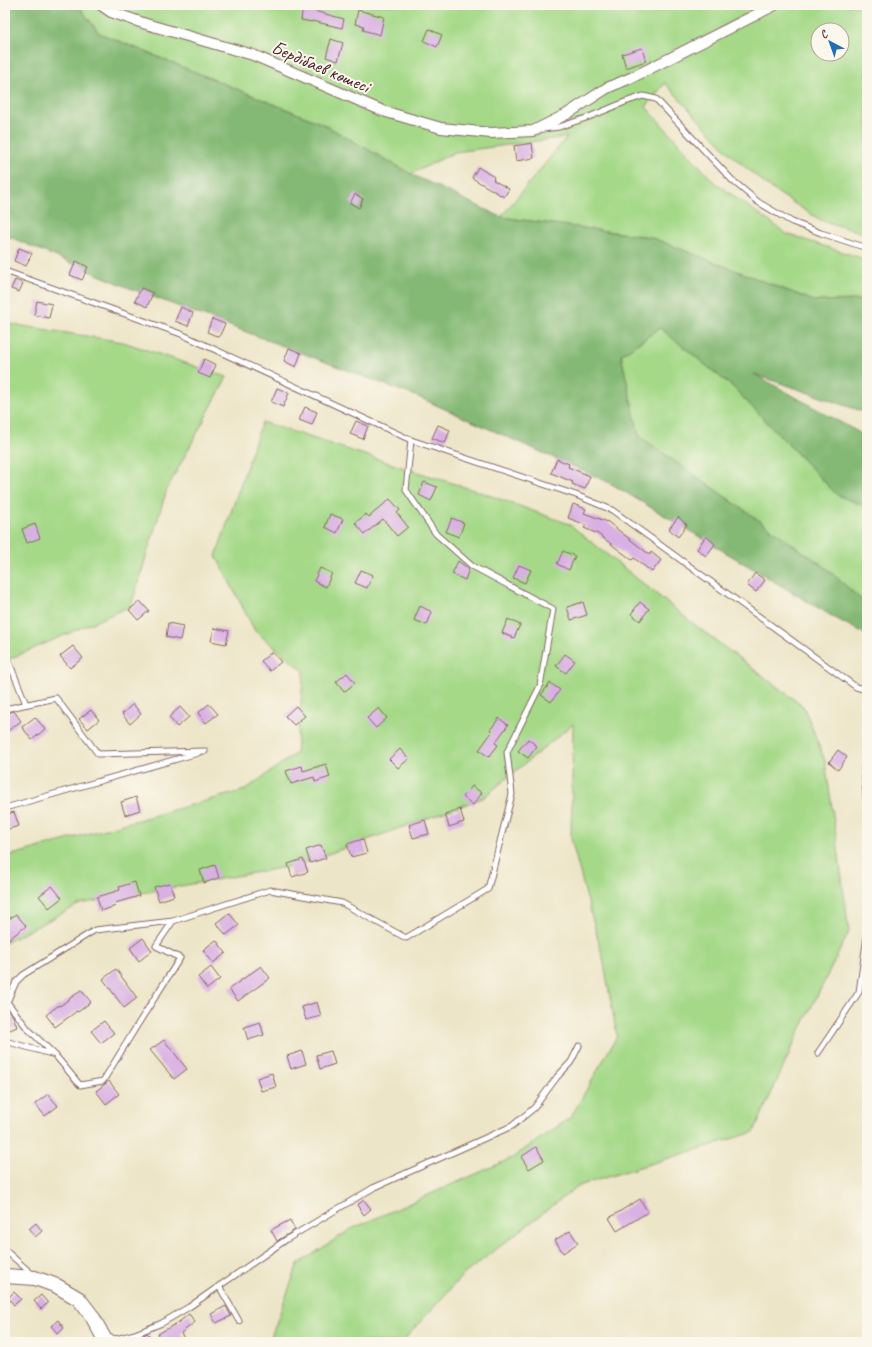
<svg xmlns="http://www.w3.org/2000/svg" width="872" height="1347" viewBox="0 0 872 1347" font-family="Caveat,sans-serif">
<style>
.green{fill:#a5d988;stroke:#787c5a;fill-rule:evenodd}
.forest{fill:#84b974;stroke:#676c50}
.building{fill:#d9b0e3}
.lines{fill:none;stroke-linecap:round;stroke-linejoin:round}
.lane-casing{stroke:#836462;stroke-width:7}
.street-casing{stroke:#836462;stroke-width:12}
.secondary-casing{stroke:#836462;stroke-width:16}
.lane{stroke:#fff;stroke-width:5}
.street{stroke:#fff;stroke-width:10}
.secondary{stroke:#fff;stroke-width:14}
.labels{text-anchor:middle;stroke-width:4;stroke-linejoin:round;paint-order:stroke}
.street-label{font-size:19px;fill:#4a1f2b;stroke:#fbf7ec}
</style>
<rect width="100%" height="100%" fill="#fbf7ec"/>
<filter id="ink" filterUnits="userSpaceOnUse"><feTurbulence type="fractalNoise" baseFrequency=".025" numOctaves="2"/><feDisplacementMap in="SourceGraphic" scale="8" xChannelSelector="R" yChannelSelector="G"/><feConvolveMatrix kernelMatrix="1 2 1 2 8 2 1 2 1" color-interpolation-filters="sRGB"/></filter>
<filter id="wash" filterUnits="userSpaceOnUse"><feTurbulence type="fractalNoise" baseFrequency=".012" numOctaves="4" result="noise"/><feDisplacementMap in="SourceGraphic" scale="16" xChannelSelector="R" yChannelSelector="G"/><feGaussianBlur stdDeviation="0.9" result="paint"/><feColorMatrix in="noise" values="0 0 0 0 0 0 0 0 0 0 0 0 0 0 0 0 0 1.4 0 .05"/><feComposite in="paint" operator="in"/></filter>
<g filter="url(#wash)">
<rect width="100%" height="100%" fill="#ede5c7"/>
<g class="green">
<path d="M 78,5 L 867,5 L 867,234 L 820,220 L 769,187 L 731,155 L 665,83 L 646,107 L 714,182 L 787,234 L 867,260 L 867,300 L 814,301 L 650,237 L 501,217 L 567,137 L 455,152 L 411,174 L 323,124 L 99,33 ZM 818,30 L 842,30 L 842,54 L 818,54 Z"/>
<polygon points="5,323 123,342 227,377 167,489 131,606 5,661"/>
<polygon points="660,328 734,388 837,495 867,507 867,605 825,567 639,436 621,355"/>
<polygon points="262,422 483,493 569,524 695,625 804,707 825,761 837,841 849,932 799,1032 754,1132 578,1186 463,1275 402,1342 271,1342 271,1337 298,1264 351,1229 512,1158 571,1117 617,1036 603,958 571,839 573,724 483,798 298,865 80,904 5,943 5,857 245,790 296,753 304,671 255,631 216,556"/>
</g>
<polygon class="forest" points="5,5 78,5 99,33 323,124 411,174 501,217 650,237 814,301 867,300 867,413 754,374 867,437 867,507 837,495 734,388 660,328 621,355 639,436 825,567 867,605 867,635 835,618 610,483 418,397 127,287 5,235"/>
<g id="blocks">
<g class="building">
<polygon points="303,6 314,8 314,11 344,19 342,28 312,21 312,22 301,20"/>
<polygon points="358,10 384,17 380,35 363,30 364,26 355,24"/>
<polygon points="429,29 442,35 437,47 424,41"/>
<polygon points="331,39 343,43 338,61 326,57"/>
<polygon points="642,48 646,61 626,68 622,54"/>
<polygon points="532,143 534,158 516,161 514,146"/>
<polygon points="478,167 494,177 493,180 509,189 504,197 472,178"/>
<polygon points="355,194 363,199 359,208 350,203"/>
<polygon points="19,248 32,253 26,266 14,261"/>
<polygon points="76,261 88,267 82,280 70,275"/>
<polygon points="15,280 23,283 19,292 11,289"/>
<polygon points="141,288 153,293 147,307 135,301"/>
<polygon points="37,301 52,304 49,318 34,315"/>
<polygon points="181,307 193,313 188,326 175,321"/>
<polygon points="212,319 225,324 219,337 207,332"/>
<polygon points="289,348 301,353 296,367 284,361"/>
<polygon points="204,359 216,365 210,378 198,373"/>
<polygon points="277,388 289,393 283,407 271,402"/>
<polygon points="305,407 317,412 312,425 299,420"/>
<polygon points="356,421 368,426 363,439 350,434"/>
<polygon points="438,425 450,430 445,443 432,438"/>
<polygon points="557,459 569,464 568,467 590,476 585,489 572,484 573,482 551,473"/>
<polygon points="424,482 437,487 431,501 419,495"/>
<polygon points="390,499 400,510 397,513 408,527 397,536 383,519 365,534 355,523 366,514 369,517"/>
<polygon points="573,504 586,509 584,513 608,522 650,555 651,552 661,560 652,572 634,558 632,560 598,534 584,528 586,525 568,518"/>
<polygon points="330,514 343,519 337,533 325,527"/>
<polygon points="678,517 687,525 678,537 669,529"/>
<polygon points="452,518 464,523 459,537 446,532"/>
<polygon points="35,524 40,538 27,543 22,529"/>
<polygon points="706,536 715,544 706,556 697,549"/>
<polygon points="563,551 575,556 569,570 557,564"/>
<polygon points="458,561 469,569 465,580 452,574"/>
<polygon points="519,565 531,570 525,583 513,578"/>
<polygon points="320,568 332,573 326,587 314,581"/>
<polygon points="361,570 373,575 367,588 355,583"/>
<polygon points="755,573 765,580 756,592 747,585"/>
<polygon points="140,601 149,611 138,620 129,610"/>
<polygon points="583,602 587,615 571,620 567,607"/>
<polygon points="640,602 649,609 640,621 631,614"/>
<polygon points="420,606 432,612 427,625 414,620"/>
<polygon points="508,619 520,625 514,638 502,633"/>
<polygon points="168,623 183,626 180,640 166,637"/>
<polygon points="214,628 229,631 226,644 211,641"/>
<polygon points="73,646 83,658 70,668 60,656"/>
<polygon points="272,652 281,662 270,671 261,661"/>
<polygon points="565,654 575,661 566,673 556,666"/>
<polygon points="347,673 355,683 344,692 336,682"/>
<polygon points="550,683 560,690 551,702 541,695"/>
<polygon points="133,704 141,714 130,724 122,714"/>
<polygon points="209,704 218,714 206,723 198,713"/>
<polygon points="296,706 305,716 294,725 285,716"/>
<polygon points="180,707 189,717 177,727 169,717"/>
<polygon points="379,708 387,718 376,728 367,718"/>
<polygon points="91,710 99,720 88,729 79,719"/>
<polygon points="14,711 21,721 5,733 5,714"/>
<polygon points="35,717 45,729 32,740 22,727"/>
<polygon points="499,718 508,725 495,743 498,745 489,757 479,750 492,732 490,730"/>
<polygon points="528,739 537,746 528,758 518,751"/>
<polygon points="400,749 409,759 398,768 389,759"/>
<polygon points="838,750 847,757 838,770 829,762"/>
<polygon points="326,764 330,777 315,782 314,777 291,784 286,771 302,766 303,771"/>
<polygon points="472,786 482,793 473,805 463,797"/>
<polygon points="136,797 140,810 125,815 121,802"/>
<polygon points="460,809 464,822 449,827 445,814"/>
<polygon points="14,812 19,826 5,830 5,815"/>
<polygon points="425,820 429,834 413,838 409,825"/>
<polygon points="363,839 367,853 351,857 347,844"/>
<polygon points="321,845 326,858 310,863 306,850"/>
<polygon points="303,859 308,872 292,877 288,864"/>
<polygon points="215,865 219,878 204,883 200,870"/>
<polygon points="135,882 139,896 115,903 116,906 101,911 97,897 120,890 119,887"/>
<polygon points="170,883 174,896 159,901 154,887"/>
<polygon points="52,886 62,898 49,908 39,896"/>
<polygon points="229,913 239,925 226,935 216,923"/>
<polygon points="16,914 26,926 5,942 5,922"/>
<polygon points="143,938 152,951 139,961 130,948"/>
<polygon points="216,940 226,953 213,963 203,950"/>
<polygon points="261,966 270,978 238,1001 229,989"/>
<polygon points="211,967 220,979 207,989 198,977"/>
<polygon points="116,969 137,998 124,1008 103,979"/>
<polygon points="81,990 91,1002 78,1012 77,1011 55,1027 46,1015 59,1005 60,1006"/>
<polygon points="317,1002 321,1016 306,1020 302,1007"/>
<polygon points="5,1007 13,1016 17,1027 5,1032"/>
<polygon points="104,1021 114,1033 101,1043 91,1031"/>
<polygon points="260,1022 264,1035 248,1040 244,1027"/>
<polygon points="164,1040 187,1069 174,1079 150,1050"/>
<polygon points="302,1051 306,1064 291,1069 287,1056"/>
<polygon points="331,1051 335,1064 320,1069 316,1055"/>
<polygon points="272,1073 276,1087 261,1091 257,1078"/>
<polygon points="109,1081 119,1094 106,1104 96,1091"/>
<polygon points="48,1094 58,1106 45,1116 35,1104"/>
<polygon points="536,1147 544,1160 529,1169 521,1157"/>
<polygon points="640,1199 648,1212 617,1231 609,1218"/>
<polygon points="364,1200 371,1209 364,1215 357,1205"/>
<polygon points="290,1220 295,1230 277,1241 271,1230"/>
<polygon points="36,1223 42,1231 35,1237 29,1229"/>
<polygon points="570,1231 578,1243 563,1253 555,1240"/>
<polygon points="14,1292 21,1299 14,1305 8,1298"/>
<polygon points="41,1295 48,1303 41,1309 34,1301"/>
<polygon points="226,1306 231,1316 216,1323 211,1314"/>
<polygon points="189,1314 195,1322 181,1333 186,1342 162,1342 158,1334 179,1322"/>
<polygon points="58,1320 64,1328 58,1334 51,1326"/>
<polygon points="147,1333 155,1342 134,1342 142,1336"/>
</g>
</g>
</g>
<g filter="url(#ink)">
<use href="#blocks" fill-opacity="0" stroke="#836462" stroke-width="1"/>
<g class="lines">
<g class="lane-casing">
<g id="lane">
<polyline points="543,129 559,127 589,117 625,102 643,96 656,99 732,180 758,202 792,222 821,233 867,248"/>
<polyline points="5,271 181,334 411,440 576,495 612,510 856,687 867,690"/>
<polyline points="5,652 26,704"/>
<polyline points="5,709 56,698 98,754 205,751"/>
<polyline points="867,767 864,768 867,810"/>
<polyline points="5,808 198,753"/>
<polyline points="173,921 270,890 342,903 406,938 488,889 512,794 507,752 540,686 553,609 472,566 436,534 406,490 411,440"/>
<polyline points="5,1041 55,1055 80,1085 103,1081 138,1024 180,958 156,946 173,921 95,930 23,975 16,982 7,1002 28,1029 55,1055"/>
<polyline points="818,1053 859,992 867,936"/>
<polyline points="5,1250 32,1274"/>
<polyline points="219,1286 239,1321"/>
<polyline points="107,1337 116,1339 135,1334 162,1323 189,1307 287,1239 373,1188 512,1126 534,1108 557,1077 571,1062 579,1046"/>
</g>
</g>
<g class="street-casing">
<polyline id="street" points="101,5 111,12 146,24 253,55 383,111 441,128 491,133 533,131 567,114 607,88 633,77 775,5"/>
</g>
<g class="secondary-casing">
<polyline id="secondary" points="5,1276 35,1278 57,1286 79,1299 92,1316 106,1342"/>
</g>
<use href="#lane" class="lane"/>
<use href="#street" class="street"/>
<use href="#secondary" class="secondary"/>
</g>
</g>
<g class="labels">
<g class="street-label">
<text transform="translate(321 66) rotate(23)" y="7">Бердібаев көшесі</text>
</g>
</g>
<rect width="872" height="1347" fill="none" stroke="#fbf7ec" stroke-width="20"/>
<g transform="translate(830 42) rotate(319)"><circle r="19" fill="#fbf7ec" stroke="#b4a19f"/>
<path d="M0-3L7 15L0 10L-7 15Z" fill="#1f6fb2"/>
<text y="-6" font-size="11" font-weight="bold" text-anchor="middle" fill="#4a1f2b">С</text>
</g>
</svg>
